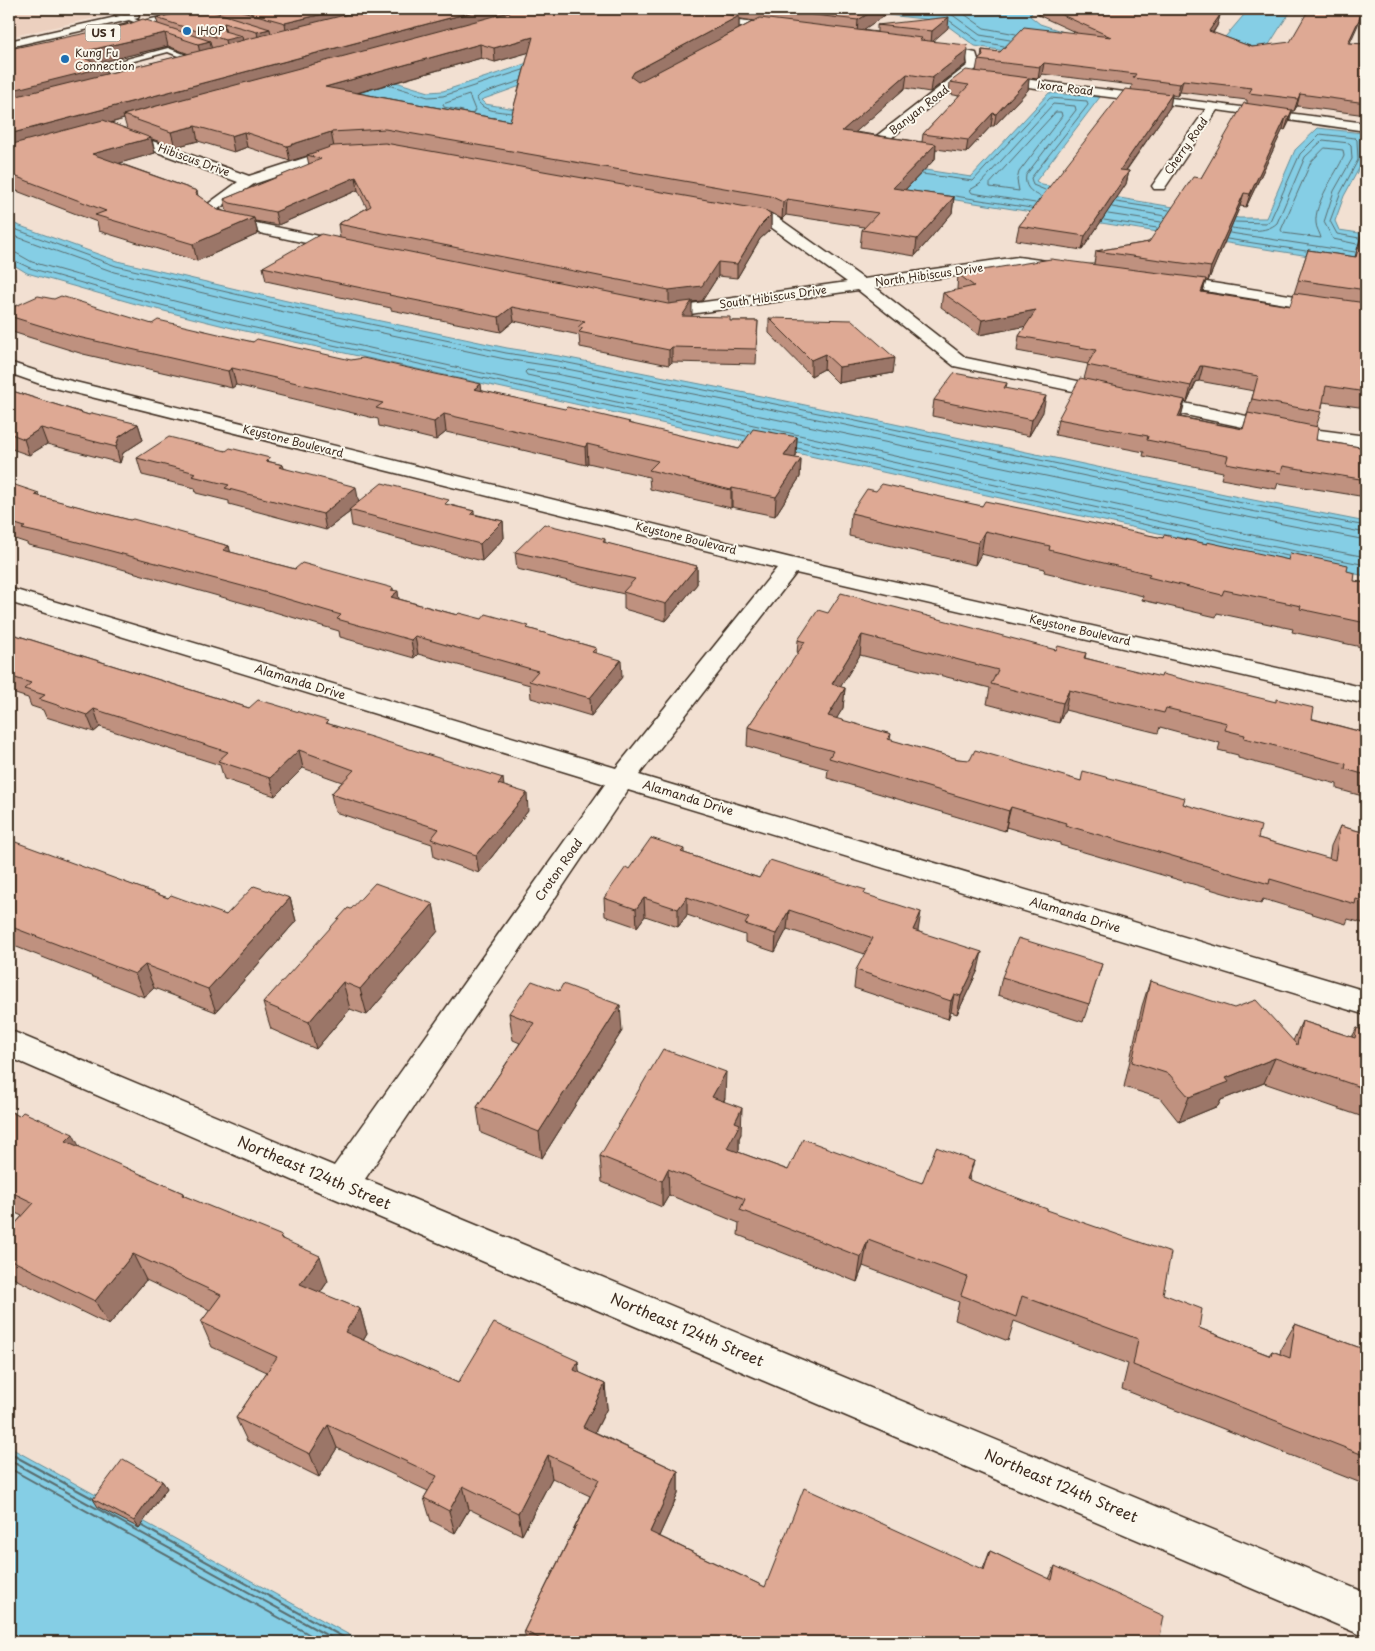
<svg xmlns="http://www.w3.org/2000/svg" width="1375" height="1651" viewBox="0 0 1375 1651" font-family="'Playpen Sans',sans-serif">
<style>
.built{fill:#ecd0bf}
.water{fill:#85cee5;stroke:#678c95}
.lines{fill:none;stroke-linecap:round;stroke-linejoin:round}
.shore-far1{stroke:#596c6e;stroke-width:1}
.shore{stroke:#596c6e;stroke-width:2}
.service-casing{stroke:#3b2a1e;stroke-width:3}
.minor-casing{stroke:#3b2a1e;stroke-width:3}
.primary-casing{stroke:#3b2a1e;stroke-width:3}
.service{fill:#fbf7ec;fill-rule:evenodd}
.minor{fill:#fbf7ec;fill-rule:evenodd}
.primary{fill:#fbf7ec;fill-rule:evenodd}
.wall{fill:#bf917f;stroke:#3b2a1e;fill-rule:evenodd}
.shaded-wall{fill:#9b7668;stroke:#3b2a1e}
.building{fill:#dea994;stroke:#3b2a1e;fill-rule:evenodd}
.poi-dot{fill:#1f6fb2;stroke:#fbf7ec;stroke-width:2}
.labels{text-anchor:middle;stroke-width:4;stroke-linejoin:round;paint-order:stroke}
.far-poi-label{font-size:11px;fill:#3b2a1e;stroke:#fbf7ec;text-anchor:start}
.shield{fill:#fbf7ec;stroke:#75685c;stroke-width:1}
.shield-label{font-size:11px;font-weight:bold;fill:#3b2a1e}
.far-street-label{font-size:11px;fill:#3b2a1e;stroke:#fbf7ec}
.street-label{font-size:12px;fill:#3b2a1e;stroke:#fbf7ec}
.near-street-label{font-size:15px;fill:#3b2a1e;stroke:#fbf7ec}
</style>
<rect width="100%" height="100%" fill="#f2e0d2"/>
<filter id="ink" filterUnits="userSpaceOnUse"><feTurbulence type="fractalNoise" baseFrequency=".02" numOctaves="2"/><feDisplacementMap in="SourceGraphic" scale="10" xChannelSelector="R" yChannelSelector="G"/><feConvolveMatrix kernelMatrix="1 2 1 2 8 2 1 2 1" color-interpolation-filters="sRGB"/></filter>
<g filter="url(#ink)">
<polygon class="built" points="9,9 136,9 9,37"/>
<g class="water">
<path d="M 835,9 L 1034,9 L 1030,16 L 1040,24 L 1076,36 L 1214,50 L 1249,9 L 1293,9 C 1282,22 1274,38 1264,52 L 1011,52 L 975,46 L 941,21 Z"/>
<polygon points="643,19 610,54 481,100 485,104 696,139 768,146 971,177 1049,93 1100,97 1036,181 1042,185 1239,218 1266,218 1295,150 1318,128 1362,133 1363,161 1344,196 1335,221 1339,230 1366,234 1366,265 445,119 323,84 359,71 429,92 443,91 511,69"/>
<polygon points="9,222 117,261 287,301 507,348 559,356 786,401 1248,499 1366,522 1366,576 1253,554 236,329 136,304 27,273 9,262"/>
<polygon points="9,1447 362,1642 9,1642"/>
</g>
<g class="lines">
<g class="shore-far1">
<polyline points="934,9 947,11 980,35 1010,40"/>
<polyline points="957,9 984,28 1016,34"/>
<polyline points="950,21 978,41 1004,46"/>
<polyline points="389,85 428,97 443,96 523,70"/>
<polyline points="463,111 444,107 443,104 469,95 475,110 473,113"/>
<polygon points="1056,112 1061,112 1062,116 1019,172 1017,180 1019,191 990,187 990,184"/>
<path d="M 511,113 C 500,111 480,112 477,98 L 481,94 L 520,81"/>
<path d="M 1325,148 L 1343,150 L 1344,156 C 1336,174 1314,203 1316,223 C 1316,228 1320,233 1321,238 L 1283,233 L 1281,230 L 1311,162 Z"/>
<polyline points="922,174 973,181 1050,98 1087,101 1088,105 1031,178 1033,185 1045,190"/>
<polyline points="955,196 1031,208"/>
<polyline points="1116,202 1169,210"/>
<path d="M 1035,203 L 972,193 L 970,190 L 980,184 L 1053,104 L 1075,106 L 1076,110 L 1026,175 C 1024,186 1030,192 1040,196"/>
<polyline points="1112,207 1165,216"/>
<polyline points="1108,214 1161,222"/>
<polyline points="1104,220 1157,228"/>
<polyline points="1235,222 1266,223 1270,221 1300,154 1320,134 1355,138 1357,140 1358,160 1340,194 1330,221 1337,234 1359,238"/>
<polyline points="9,227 116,266 286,306 506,353 558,361 785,406 1247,504 1366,526"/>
<path d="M 1232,228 C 1247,230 1265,234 1277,223 L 1305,157 L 1323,140 L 1349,143 L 1351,145 L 1352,159 L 1334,191 L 1324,222 L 1333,239 L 1357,244"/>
<polyline points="1230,233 1355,252"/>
<polyline points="9,234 114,272 284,312 505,359 557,367 784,412 1246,510 1366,533"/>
<polyline points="1227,239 1306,251"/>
<path d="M 9,252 L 16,253 L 32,262 C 268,331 510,378 750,431"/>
<polyline points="9,258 30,268 137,299 237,324 746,436"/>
<polyline points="798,441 1255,543 1366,565"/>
<polyline points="797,448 1288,556"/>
<path d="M 1366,540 C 1095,489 826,428 556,374 L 527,370 L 525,372 L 527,375 L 1257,536 L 1366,557"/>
</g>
<g class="shore">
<polyline points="9,1453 92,1498"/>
<polyline points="9,1460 339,1642"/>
<polyline points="9,1468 323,1642"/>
<polyline points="142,1526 352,1642"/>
</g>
<g class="service-casing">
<g id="service">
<polygon points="100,9 109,9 147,24 142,25"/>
<polygon points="168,48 205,62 198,64 168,52 100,70 107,74 103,76 89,69"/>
</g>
</g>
<g class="minor-casing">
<g id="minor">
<polygon points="703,17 784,26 790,29 784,32 699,22 698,20 699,18"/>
<polygon points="931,44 976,53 980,66 880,147 870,147 868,144 870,141 968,65 967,57 927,49 925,47 927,45"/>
<polygon points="992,75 1366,123 1366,131 1217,110 1164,189 1154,189 1152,186 1206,109 988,82 986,79"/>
<polygon points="119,129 249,176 329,150 349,150 351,153 349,156 335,157 254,184 218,209 232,218 348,242 354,244 356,247 354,250 348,252 222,225 201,209 238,182 114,136 112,133"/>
<polygon points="734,208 774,215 864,279 1018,257 1069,264 1071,267 1069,270 1063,272 1018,267 875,287 966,358 1304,428 1366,436 1366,448 1304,440 954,366 858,290 669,317 649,313 647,309 649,305 655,304 669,307 847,282 764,222 729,215 727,212 729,209"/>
<polygon points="1168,276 1366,307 1366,317 1162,284 1160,281 1162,278"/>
<polygon points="9,362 55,377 791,558 1366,688 1366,704 796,573 639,775 1366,991 1366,1015 628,790 365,1179 1366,1593 1366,1637 329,1196 9,1057 9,1030 334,1166 605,784 9,602 9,588 616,768 777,568 43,385 9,373"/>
</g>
</g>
<g class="primary-casing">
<g id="primary">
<polygon points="196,9 214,9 209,12 116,33 110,30 112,28"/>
<polygon points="134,13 138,14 139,16 138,18 9,47 9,41"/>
</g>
</g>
<use href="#service" class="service"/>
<use href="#minor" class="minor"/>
<use href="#primary" class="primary"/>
</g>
<g class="wall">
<path d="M 214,9 L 894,9 L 862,30 L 877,32 L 877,25 L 948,28 L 932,41 L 966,64 L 930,92 L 905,88 L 855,132 L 922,142 L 923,134 L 959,96 L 949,94 L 950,82 L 976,71 L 978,60 L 981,58 L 982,50 L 1000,52 L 1077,33 L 1038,15 L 1039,9 L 1134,9 L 1132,10 L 1140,10 L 1141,9 L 1221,9 L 1217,14 L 1220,15 L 1217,26 L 1213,33 L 1252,47 L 1350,43 L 1366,44 L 1366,115 L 1297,106 L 1294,111 L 1292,111 L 1289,122 L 1285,130 L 1283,129 L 1246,207 L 1240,206 L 1208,281 L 1206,281 L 1203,292 L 1290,306 L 1308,250 L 1355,257 L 1366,217 L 1366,408 L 1323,402 L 1321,412 L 1316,427 L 1316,440 L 1366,448 L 1366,497 L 1278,483 L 1276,489 L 1221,479 L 1223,472 L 1143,456 L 1144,452 L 1055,435 L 1058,419 L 1084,379 L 1088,364 L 1017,351 L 1019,336 L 1026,326 L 979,335 L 941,307 L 943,293 L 958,290 L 957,289 L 958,274 L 1094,264 L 1096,251 L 1149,242 L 1201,178 L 1247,103 L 1247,100 L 1180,92 L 1177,96 L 1172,95 L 1170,107 L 1126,171 L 1129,171 L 1126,184 L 1082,250 L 1016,240 L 1019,226 L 1131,90 L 1132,85 L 1042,74 L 1038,79 L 1029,78 L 1028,90 L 994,126 L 991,126 L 966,153 L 936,149 L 935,159 L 905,190 L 954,197 L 952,213 L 915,256 L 860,247 L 862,230 L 864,227 L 786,215 L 782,219 L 769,212 L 766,212 L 771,215 L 771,229 L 760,239 L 737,278 L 718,276 L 702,301 L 692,302 L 691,316 L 730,321 L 758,321 L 756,364 L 672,362 L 669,365 L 580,347 L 579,335 L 514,321 L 501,332 L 391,310 L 391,308 L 266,281 L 263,267 L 340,238 L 338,224 L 367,208 L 358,190 L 278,225 L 255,221 L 258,234 L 197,261 L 99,231 L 97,222 L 9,188 L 9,49 L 158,24 L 156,18 L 215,12 ZM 739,19 L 741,19 L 754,21 L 739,29 ZM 168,46 L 189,54 L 106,74 L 97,63 ZM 529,52 L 510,121 L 358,93 L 481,58 L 495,62 ZM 124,119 L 127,129 L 111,123 ZM 152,139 L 175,147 L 198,141 L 234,152 L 247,147 L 290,161 L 307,156 L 309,165 L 224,199 L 227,212 L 218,210 L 198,196 L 197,191 L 119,163 L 155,153 ZM 1199,381 L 1254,391 L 1243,429 L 1181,417 L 1185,401 L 1187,402 L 1196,382 Z"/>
<polygon points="9,309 152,324 253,342 482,391 739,449 797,437 796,456 794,458 801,459 800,477 775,516 732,507 731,508 650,489 649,477 588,463 586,465 446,432 436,440 379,426 378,419 236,385 232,388 83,354 9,331"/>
<polygon points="769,318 893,373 838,383 824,369 811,376 769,333"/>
<polygon points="1007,383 1006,388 1043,412 1029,436 932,416 934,400"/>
<polygon points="9,390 89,415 138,424 143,440 123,453 120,463 47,444 29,455 9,448"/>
<polygon points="226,451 283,465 284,468 359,502 450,505 474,511 474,514 503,521 504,538 482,561 352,526 350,512 326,530 229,504 229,501 196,493 195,488 142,475 137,458"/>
<polygon points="9,483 41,497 229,546 230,552 295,569 393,590 399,599 457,615 530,629 596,648 596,653 622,677 591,716 531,698 530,685 418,654 414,658 340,637 339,631 261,608 75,556 28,545 27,543 9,537"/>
<polygon points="876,491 982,506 1163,538 1207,544 1288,560 1290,553 1347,571 1354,581 1366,583 1366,648 1292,632 1293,629 1217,613 1216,617 1142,600 1143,596 1044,572 1045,569 981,554 975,565 849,536 851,513"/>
<polygon points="605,539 605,543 697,566 697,584 666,621 624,609 624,594 517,569 515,552"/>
<polygon points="828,613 1056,650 1086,653 1085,658 1366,733 1366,797 1337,789 1337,784 1238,758 1238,755 1218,750 1220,743 1160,727 1158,733 1065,710 1059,723 987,704 990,688 860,655 840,687 845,688 843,708 836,719 891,734 890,740 958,759 1081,781 1183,804 1258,838 1329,859 1331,846 1340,826 1366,833 1366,924 1348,919 1346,924 1263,899 1261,904 1060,845 1060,843 1006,827 1005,831 827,778 828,769 747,746 748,727 797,655 798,640"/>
<polygon points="9,633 249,708 329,724 504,786 528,811 479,873 434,857 432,844 335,812 331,794 342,782 303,768 275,796 224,779 220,765 100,727 94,732 46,717 43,710 31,706 28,698 9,692"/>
<polygon points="9,841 168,898 226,915 290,898 296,921 216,1012 154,988 144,997 9,944"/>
<polygon points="684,849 684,853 759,878 865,895 918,931 978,970 957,1014 951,1012 948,1019 854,988 856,970 865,954 787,929 775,952 745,942 745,935 687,915 678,927 645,916 637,927 605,916 604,898 629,869"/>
<polygon points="433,904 438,931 367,1015 350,1009 316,1049 271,1029 263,1003 351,909"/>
<polygon points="1102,964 1083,1022 998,995 1002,977"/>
<polygon points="1150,981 1293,1041 1302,1021 1352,1037 1357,1028 1366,1031 1366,1118 1264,1083 1221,1100 1218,1106 1179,1122 1160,1098 1124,1087 1142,1006"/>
<polygon points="509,1013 622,1031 542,1158 481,1133 477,1107 520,1043 513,1040"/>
<polygon points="725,1098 724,1101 741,1134 739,1138 739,1150 738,1152 788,1170 922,1183 969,1180 1047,1210 1163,1294 1199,1328 1269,1355 1272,1351 1280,1354 1281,1348 1295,1324 1366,1350 1366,1485 1122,1389 1128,1364 1014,1321 1008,1341 955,1320 959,1302 863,1266 857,1282 738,1235 739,1223 669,1195 662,1207 602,1182 600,1156"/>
<polygon points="9,1111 80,1148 183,1193 184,1196 283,1239 328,1281 320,1293 360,1309 367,1334 363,1341 458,1383 580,1373 605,1384 607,1408 595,1432 678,1471 678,1494 659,1536 765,1587 983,1569 990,1551 1049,1579 1055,1566 1159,1642 527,1642 524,1631 590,1496 552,1478 522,1535 469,1509 455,1533 431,1521 424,1498 428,1491 337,1448 319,1477 247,1441 236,1418 267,1372 212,1347 201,1322 210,1310 146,1280 109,1325 9,1276 9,1231 22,1216 9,1210"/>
<polygon points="162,1481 167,1488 139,1528 98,1507 93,1499"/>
</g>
<g class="shaded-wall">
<polygon points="344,9 398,9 287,36 285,23"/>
<polygon points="484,9 533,9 123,115 124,119 9,151 9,134"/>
<polygon points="876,9 894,9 857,34 858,20"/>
<polygon points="1216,9 1221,9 1210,25 1212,14"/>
<polygon points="1364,9 1365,9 1345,54 1348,43"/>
<polygon points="1220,15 1217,26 1206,42 1209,31"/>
<polygon points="739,16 739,29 634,86 631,77 634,72"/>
<polygon points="949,17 948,28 931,43 932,31"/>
<polygon points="224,23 226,34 242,36 244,47 227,51 225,40"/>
<polygon points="270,29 272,40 259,43 257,32"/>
<polygon points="165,33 168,46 90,65 105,67 108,81 9,106 9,91 86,59 86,51"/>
<polygon points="533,37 534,51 495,62 494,48"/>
<polygon points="210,41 213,55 201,58 198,44"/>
<polygon points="480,44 481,58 328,101 325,87"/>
<polygon points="968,50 966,64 930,92 932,78"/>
<polygon points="1044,63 1042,74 1038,79 1040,67"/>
<polygon points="907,74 905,88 840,146 842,131"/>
<polygon points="1029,78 1028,90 994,126 996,114"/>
<polygon points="1183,80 1180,92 1177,96 1180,84"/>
<polygon points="1172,94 1170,107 1117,183 1120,170"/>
<polygon points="1300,94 1297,106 1294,111 1298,99"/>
<polygon points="1292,110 1289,122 1285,130 1289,117"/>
<polygon points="993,113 991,126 966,153 968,140"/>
<polygon points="1286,117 1283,129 1246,207 1250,194"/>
<polygon points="195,126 198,141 175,147 171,132"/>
<polygon points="244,132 247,147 234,152 231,136"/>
<polygon points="331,132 334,147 307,155 307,156 290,161 287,146"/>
<polygon points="151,138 155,153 96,170 92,154"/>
<polygon points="936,144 935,159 891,204 893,188"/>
<polygon points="1129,171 1126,184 1082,250 1085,236"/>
<polygon points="356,177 358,190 278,225 275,212"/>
<polygon points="1244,193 1240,206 1208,281 1211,267"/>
<polygon points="954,197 952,213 915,256 917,239"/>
<polygon points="787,199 786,215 782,219 783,202"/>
<polygon points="771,215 771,229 760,239 737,278 737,264 761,225"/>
<polygon points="254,218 258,234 197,261 193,244"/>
<polygon points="718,262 718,276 702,301 692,302 692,316 682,330 669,305 669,290"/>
<polygon points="1206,279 1202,294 1201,292"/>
<polygon points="512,307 514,321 501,332 499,317"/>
<polygon points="1036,310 1033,325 979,335 982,320"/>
<polygon points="672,347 672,362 669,365 669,350"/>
<polygon points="825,354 824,369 811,376 811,360"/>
<polygon points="895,358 893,373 838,383 839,367"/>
<polygon points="1200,366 1203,366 1199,381 1196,382 1187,402 1191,386"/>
<polygon points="232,368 236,385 232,388 228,371"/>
<polygon points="481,384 483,401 474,389"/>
<polygon points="1046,396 1043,412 1029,436 1032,420"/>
<polygon points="1185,400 1181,416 1174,432 1178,417"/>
<polygon points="444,414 446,432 436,440 434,422"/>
<polygon points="138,424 143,440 123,453 120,463 116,447 119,437"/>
<polygon points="41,428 47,444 29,455 24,439"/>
<polygon points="797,437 796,456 783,474 784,456"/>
<polygon points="587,444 588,463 586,465 585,447"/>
<polygon points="801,459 800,477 775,516 776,497"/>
<polygon points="356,487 359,504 349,510 350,512 326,530 323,514"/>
<polygon points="732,488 732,507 731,508 731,490"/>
<polygon points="503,521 504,538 482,561 480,544"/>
<polygon points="985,531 981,554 975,565 978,543"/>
<polygon points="229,546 233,563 223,550"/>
<polygon points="697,566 697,584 666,621 666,604"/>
<polygon points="393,588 394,595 398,591 400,609 394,614 391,590"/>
<polygon points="862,635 860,655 830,704 832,684"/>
<polygon points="415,636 418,654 414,658 411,640"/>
<polygon points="621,660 622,677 591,716 590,698"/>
<polygon points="845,688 843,708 826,736 828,716"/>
<polygon points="1069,690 1065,710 1059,723 1063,703"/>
<polygon points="94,709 100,727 94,732 87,715"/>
<polygon points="299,750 303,768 275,796 270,778"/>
<polygon points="503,778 505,796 498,784"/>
<polygon points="527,793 528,811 479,873 476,855"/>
<polygon points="1011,807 1005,831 1009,811"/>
<polygon points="687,897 687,915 678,927 678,909"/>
<polygon points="290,898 296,921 216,1012 208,989"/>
<polygon points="644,898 645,916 637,927 636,909"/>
<polygon points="433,904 438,931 367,1015 360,989"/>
<polygon points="789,910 787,929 775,952 776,934"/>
<polygon points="921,912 918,931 911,948 913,930"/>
<polygon points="982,952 978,970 957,1014 961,996"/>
<polygon points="145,965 154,988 144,997 135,974"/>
<polygon points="343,982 350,1009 316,1049 309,1022"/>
<polygon points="954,994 951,1012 948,1019 951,1001"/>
<polygon points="620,1005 622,1031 542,1158 539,1132"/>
<polygon points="1275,1058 1264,1083 1221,1100 1218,1106 1179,1122 1189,1097 1226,1078"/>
<polygon points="726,1072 725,1098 712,1123 712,1097"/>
<polygon points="742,1108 741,1134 739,1138 739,1150 726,1174 727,1148 735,1122"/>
<polygon points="73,1134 86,1160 66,1141"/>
<polygon points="974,1161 967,1187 967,1179"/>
<polygon points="668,1169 669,1195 662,1207 662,1181"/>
<polygon points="868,1240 863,1266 857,1282 861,1257"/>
<polygon points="133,1254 146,1280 109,1325 95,1301"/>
<polygon points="320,1256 328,1281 309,1309 300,1284"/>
<polygon points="360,1309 367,1334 353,1357 345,1332"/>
<polygon points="578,1361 581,1385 574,1370"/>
<polygon points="605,1384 607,1408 586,1450 583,1427"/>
<polygon points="328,1425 337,1448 319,1477 310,1454"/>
<polygon points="548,1455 552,1478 522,1535 518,1513"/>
<polygon points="678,1471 678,1494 651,1554 650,1532"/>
<polygon points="162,1481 167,1488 139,1528 134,1521"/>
<polygon points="463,1486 469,1509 455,1533 449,1511"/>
</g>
<g class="building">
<polygon points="196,9 205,9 270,29 257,32 224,23 224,31 242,36 225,40 156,18"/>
<polygon points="235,9 344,9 285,23"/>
<polygon points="369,9 484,9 9,134 9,98"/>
<path d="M 521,9 L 681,9 L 739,16 L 634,72 L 631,77 L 638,82 L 760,18 L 922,38 L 920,40 L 967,45 L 968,50 L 932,78 L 907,74 L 842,131 L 936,144 L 893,188 L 954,197 L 917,239 L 862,230 L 878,213 L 787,199 L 783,202 L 770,196 L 385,129 L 331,132 L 287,146 L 244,132 L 231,136 L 195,126 L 171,132 L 123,115 ZM 533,37 L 510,121 L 325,87 L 480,44 L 494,48 Z"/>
<polygon points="762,9 876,9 858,20"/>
<polygon points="1049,9 1131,9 1132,10 1140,10 1141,9 1216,9 1212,14 1220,15 1209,31 1252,47 1290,42 1309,9 1364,9 1348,43 1366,44 1366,103 1300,94 1298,99 1249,93 1252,88 1183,80 1180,84 1133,78 1136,74 1044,63 1040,67 978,60 983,56 982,50 1000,52 1024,27 1111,37"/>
<polygon points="949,17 932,31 877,25"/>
<polygon points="143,19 210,41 198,44 165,33 86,51 86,59 105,67 9,91 9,49 126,25"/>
<polygon points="966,70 1029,78 996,114 993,113 968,140 923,134 969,85 950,82"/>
<polygon points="1125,89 1172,94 1120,170 1129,171 1085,236 1019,226"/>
<polygon points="1244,103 1292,110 1289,117 1286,117 1250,194 1244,193 1211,267 1096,251 1149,242 1193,177 1201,178"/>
<polygon points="103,120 151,138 92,154 197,191 196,194 218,210 254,218 193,244 95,215 106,211 9,174 9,145"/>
<polygon points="385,143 764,210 771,215 761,225 737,264 718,262 702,286 669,290 338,224 371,206 356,177 275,212 230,203 224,199 321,159 307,155 333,146"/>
<polygon points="1366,219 1366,290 1298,280 1308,250 1356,257"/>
<polygon points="321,234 668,304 692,301 682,316 730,317 730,321 758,321 756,349 672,347 669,350 579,332 583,328 578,327 585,321 512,307 499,317 389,295 390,294 263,267"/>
<polygon points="1051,259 1206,279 1201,292 1290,306 1294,293 1366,303 1366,392 1326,386 1321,412 1252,399 1258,376 1203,366 1200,366 1191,386 1087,365 1096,350 1019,336 1036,310 982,320 943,293 974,286 958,274"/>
<polygon points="38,296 54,299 61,296 152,324 158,320 253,342 257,339 351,360 363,358 481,384 474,389 565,409 567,407 630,422 628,423 739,449 753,429 797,437 784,456 801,459 776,497 732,488 731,490 649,470 658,461 587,444 585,447 444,414 434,422 376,408 383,403 232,368 228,371 78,337 9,316 9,309"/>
<polygon points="769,318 852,320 895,358 839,367 825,354 811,360"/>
<polygon points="954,373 1007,383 1004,388 1046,396 1032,420 934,400"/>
<polygon points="1080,378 1185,400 1178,417 1243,429 1248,413 1318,427 1316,440 1366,448 1366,480 1283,466 1281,473 1226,463 1228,456 1147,440 1148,436 1058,419"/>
<polygon points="9,390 89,415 92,413 138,424 119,437 116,447 41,428 24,439 9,433"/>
<polygon points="169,437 226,451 230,448 270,458 266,461 283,465 279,467 356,487 323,514 225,488 229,485 192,476 196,473 137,458"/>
<polygon points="9,483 39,493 35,495 130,520 133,519 229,546 223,550 295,569 302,563 393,588 391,590 398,591 391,597 457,615 459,613 482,619 486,614 529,626 527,628 596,648 592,652 621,660 590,698 529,681 538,671 415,636 411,640 337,619 341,615 257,590 70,540 22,529 25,527 9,522"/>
<polygon points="382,483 449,500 445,504 474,511 471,514 503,521 480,544 349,510"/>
<polygon points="882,484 982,506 985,501 1163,538 1164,535 1207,544 1207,542 1289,560 1290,553 1348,565 1347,571 1355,573 1354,581 1366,583 1366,623 1300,609 1301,606 1224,590 1222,595 1148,577 1150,574 1049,550 1050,546 985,531 978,543 851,513 867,489 876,491"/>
<polygon points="544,524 605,539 603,542 697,566 666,604 623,592 635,579 515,552"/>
<polygon points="841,593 1056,650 1058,646 1086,653 1084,658 1161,677 1162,674 1276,702 1276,699 1314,708 1312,719 1366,733 1366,775 1345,769 1346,764 1244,738 1245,735 1225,730 1227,723 1166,708 1164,713 1069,690 1063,703 991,684 998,670 862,635 832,684 845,688 828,716 891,734 888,739 958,759 970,760 975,750 1081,781 1083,771 1185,798 1183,804 1261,826 1258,838 1335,860 1340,826 1366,833 1366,902 1356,899 1355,904 1270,879 1269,884 1065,825 1066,823 1011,807 1009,811 829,758 833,751 748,727 805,642 798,640 818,610 828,613"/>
<polygon points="9,633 249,708 258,700 273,704 328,721 326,723 503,778 498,784 527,793 476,855 431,839 439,829 331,794 354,770 299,750 270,778 218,761 228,752 94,709 87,715 39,699 45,695 24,689 31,683 9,676"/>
<polygon points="651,838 684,849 681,852 759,878 770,860 866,890 864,894 921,912 913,930 982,952 961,996 954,994 951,1001 856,970 873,938 789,910 776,934 745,924 749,918 687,897 678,909 644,898 636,909 604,898 626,867 629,869"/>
<polygon points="10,840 168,898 171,895 226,915 254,886 290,898 208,989 145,965 135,974 9,926 9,841"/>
<polygon points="375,883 433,904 360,989 343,982 309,1022 263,1003 348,908 351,909"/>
<polygon points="1018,938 1102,964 1089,1004 1002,977"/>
<polygon points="532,981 559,991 563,984 620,1005 539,1132 477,1107 534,1023 509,1013"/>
<polygon points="1150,981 1234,1008 1256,1000 1297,1045 1302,1021 1355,1038 1357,1028 1366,1031 1366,1089 1275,1058 1226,1078 1229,1082 1189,1097 1169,1074 1132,1062"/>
<polygon points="663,1049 726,1072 712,1097 742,1108 735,1122 740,1124 727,1148 788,1170 803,1139 922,1183 936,1147 974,1161 967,1179 1047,1209 1047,1210 1171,1253 1163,1294 1202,1309 1199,1328 1271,1356 1272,1351 1290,1358 1295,1324 1366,1350 1366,1456 1133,1365 1138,1339 1022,1296 1016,1317 961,1295 967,1277 868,1240 861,1257 740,1210 745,1199 668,1169 662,1181 600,1156"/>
<polygon points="9,1111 19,1116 23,1112 73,1134 66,1141 183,1193 182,1195 282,1236 280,1238 320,1256 300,1284 360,1309 345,1332 458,1383 494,1323 578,1361 574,1370 605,1384 583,1427 678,1471 650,1532 765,1587 804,1488 984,1570 990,1551 1052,1580 1055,1566 1164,1616 1159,1642 547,1642 524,1631 599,1479 548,1455 518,1513 463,1486 449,1511 424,1498 437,1476 328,1425 310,1454 236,1418 277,1357 201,1322 221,1295 133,1254 95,1301 9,1259 9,1231 34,1203 9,1191"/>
<polygon points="123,1459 162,1481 134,1521 93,1499"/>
</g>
</g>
<g class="poi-dot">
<circle cx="187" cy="31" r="5"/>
<circle cx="65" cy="59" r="5"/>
</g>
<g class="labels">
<g class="far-poi-label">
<text x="197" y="35">IHOP</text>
<text x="75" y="57">Kung Fu<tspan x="75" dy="13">Connection</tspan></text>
</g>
<rect class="shield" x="85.5" y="24.5" width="35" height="17" rx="4"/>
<g class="shield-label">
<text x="103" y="37">US 1</text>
</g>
<g class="far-street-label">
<text transform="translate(1065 88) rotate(7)" y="4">Ixora Road</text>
<text transform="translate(919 110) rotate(-38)" y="4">Banyan Road</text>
<text transform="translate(1186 146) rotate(-55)" y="4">Cherry Road</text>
<text transform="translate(194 160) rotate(20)" y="4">Hibiscus Drive</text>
<text transform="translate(929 275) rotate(-8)" y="4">North Hibiscus Drive</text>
<text transform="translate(773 297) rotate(-8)" y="4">South Hibiscus Drive</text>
<text transform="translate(293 441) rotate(14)" y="4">Keystone Boulevard</text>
<text transform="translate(686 538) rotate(14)" y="4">Keystone Boulevard</text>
<text transform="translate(1080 630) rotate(13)" y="4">Keystone Boulevard</text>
</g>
<g class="street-label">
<text transform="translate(300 682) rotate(17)" y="4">Alamanda Drive</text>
<text transform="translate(688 798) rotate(17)" y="4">Alamanda Drive</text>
<text transform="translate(559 870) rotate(-55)" y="4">Croton Road</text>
<text transform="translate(1075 915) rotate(17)" y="4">Alamanda Drive</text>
</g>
<g class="near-street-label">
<text transform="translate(314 1173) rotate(23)" y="5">Northeast 124th Street</text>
<text transform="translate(687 1330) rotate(23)" y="5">Northeast 124th Street</text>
<text transform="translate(1061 1486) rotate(23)" y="5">Northeast 124th Street</text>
</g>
</g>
<rect width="1375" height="1651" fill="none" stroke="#fbf7ec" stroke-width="30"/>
<rect x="15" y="15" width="1345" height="1621" fill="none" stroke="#3b2a1e" stroke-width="2" filter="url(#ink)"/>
</svg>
